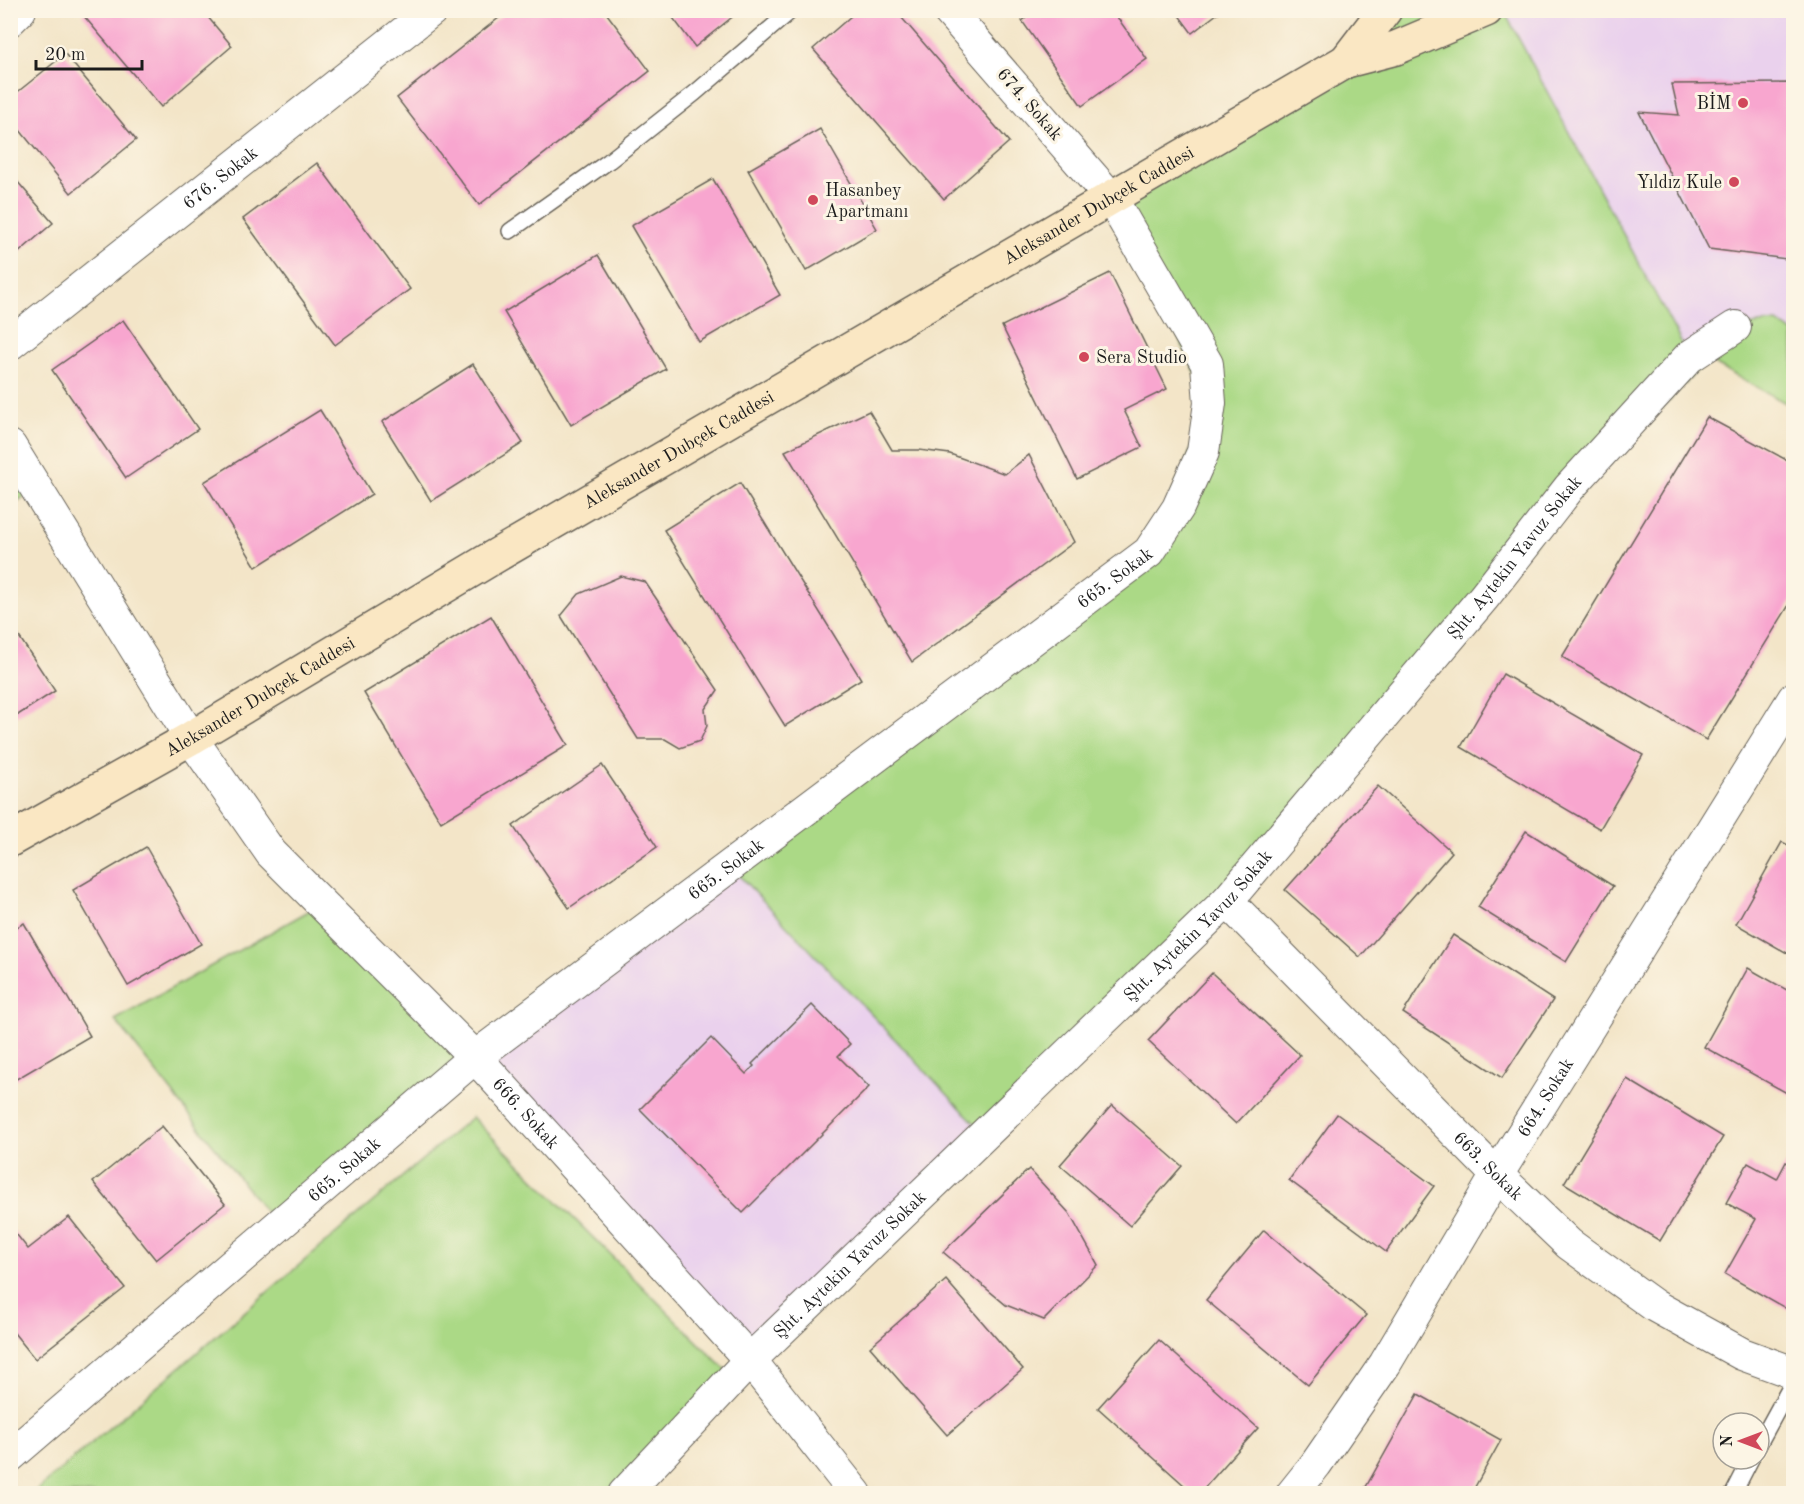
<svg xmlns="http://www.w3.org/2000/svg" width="1804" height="1504" viewBox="0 0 1804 1504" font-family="'Old Standard TT',serif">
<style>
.built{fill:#ead1ed}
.green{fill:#abd986;stroke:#647a51;stroke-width:1.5}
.building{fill:#f8a6cf}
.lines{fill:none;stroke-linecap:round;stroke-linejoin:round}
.lane-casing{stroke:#676258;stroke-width:18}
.street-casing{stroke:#676258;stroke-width:34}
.secondary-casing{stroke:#676258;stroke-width:36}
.lane{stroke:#fff;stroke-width:15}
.street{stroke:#fff;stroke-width:32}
.secondary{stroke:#fae7c3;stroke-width:33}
.poi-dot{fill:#d1495b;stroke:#fcf5e5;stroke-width:2}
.labels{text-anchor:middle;stroke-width:6;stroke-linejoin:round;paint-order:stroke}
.poi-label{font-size:18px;fill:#1c1c1c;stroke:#fcf5e5;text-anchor:end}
.street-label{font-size:18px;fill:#1c1c1c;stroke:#fcf5e5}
</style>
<rect width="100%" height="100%" fill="#fcf5e5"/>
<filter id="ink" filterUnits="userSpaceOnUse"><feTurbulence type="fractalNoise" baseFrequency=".0167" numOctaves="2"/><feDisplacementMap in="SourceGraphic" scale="12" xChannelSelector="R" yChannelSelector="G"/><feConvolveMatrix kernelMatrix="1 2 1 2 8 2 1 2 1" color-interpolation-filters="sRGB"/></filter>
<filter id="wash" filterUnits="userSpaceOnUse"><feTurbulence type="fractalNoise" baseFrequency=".008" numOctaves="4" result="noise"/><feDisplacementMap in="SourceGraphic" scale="24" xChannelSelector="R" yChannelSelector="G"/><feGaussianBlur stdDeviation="1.35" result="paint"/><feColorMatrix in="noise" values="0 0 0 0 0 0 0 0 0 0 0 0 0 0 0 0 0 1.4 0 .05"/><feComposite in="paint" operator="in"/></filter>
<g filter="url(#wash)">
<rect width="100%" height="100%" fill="#f3e5c8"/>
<g class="built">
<polygon points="1504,11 1793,11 1793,332 1777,322 1689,357"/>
<polygon points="730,866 985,1134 750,1360 475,1057"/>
</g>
<g class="green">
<polygon points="1385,11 1504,11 1689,357 1735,327 1777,322 1793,332 1793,407 1707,360 1484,597 1227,901 985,1134 730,866 1149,552 1210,403 1111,198 1346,61"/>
<polygon points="10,446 37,489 11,505 10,505"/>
<polygon points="321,904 475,1057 277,1226 115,1020"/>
<polygon points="472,1117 734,1378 625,1493 32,1494"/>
</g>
<g id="blocks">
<g class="building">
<polygon points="89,10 202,10 232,46 161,107 83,15"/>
<polygon points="509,10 604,10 650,71 479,205 397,98"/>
<polygon points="667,10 741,10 695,47"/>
<polygon points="858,10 895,10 1009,142 944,199 813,49"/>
<polygon points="1037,10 1112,10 1147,59 1082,106 1022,21"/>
<polygon points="1175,10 1222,10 1192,33"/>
<polygon points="65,54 136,140 71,193 10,118 10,98"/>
<polygon points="1794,83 1794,260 1709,249 1639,112 1679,115 1672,84"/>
<polygon points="820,129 877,229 806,271 748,170"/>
<polygon points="317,163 410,289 335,345 243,219"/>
<polygon points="10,173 53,223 10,260"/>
<polygon points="713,179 780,295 699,342 631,226"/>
<polygon points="598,255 666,369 571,425 504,312"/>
<polygon points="1110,273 1167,389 1124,410 1142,447 1077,479 1002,326"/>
<polygon points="123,320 198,429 126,478 52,370"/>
<polygon points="473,364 523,443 431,501 382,422"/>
<polygon points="320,410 372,494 256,567 204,482"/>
<polygon points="869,411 892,450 919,450 950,454 1005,474 1029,455 1074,542 912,662 785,451"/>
<polygon points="1707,417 1794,464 1794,597 1706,740 1562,657"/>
<polygon points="740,483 861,679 785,726 664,530"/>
<polygon points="621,576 645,582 718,690 705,709 707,726 700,741 680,748 665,739 638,739 561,616 579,594"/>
<polygon points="491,616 568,745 441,822 364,693"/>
<polygon points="10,623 55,691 10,720"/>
<polygon points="1503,674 1643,755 1600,829 1461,747"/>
<polygon points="602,765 657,847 569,908 513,826"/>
<polygon points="1378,786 1452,852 1360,957 1285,890"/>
<polygon points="1526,831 1613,886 1566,962 1478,907"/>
<polygon points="1782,842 1794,848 1794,957 1736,924"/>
<polygon points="146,847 201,944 128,986 73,890"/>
<polygon points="24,923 90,1036 13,1081 10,1077 10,931"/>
<polygon points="1453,935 1553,1000 1502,1078 1403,1013"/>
<polygon points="1748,968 1794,994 1794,1097 1704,1047"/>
<polygon points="1212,973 1300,1055 1236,1124 1148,1041"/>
<polygon points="812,1005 850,1044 838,1056 869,1087 743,1213 640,1109 711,1038 746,1074 754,1066 752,1064"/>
<polygon points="1627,1079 1723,1137 1660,1241 1564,1183"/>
<polygon points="1112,1105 1182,1166 1130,1226 1060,1165"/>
<polygon points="1337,1114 1434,1186 1386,1252 1289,1180"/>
<polygon points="162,1126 225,1204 156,1260 93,1182"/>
<polygon points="1786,1162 1794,1166 1794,1313 1725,1274 1756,1219 1726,1203 1748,1163 1777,1179"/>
<polygon points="1029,1169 1069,1213 1098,1265 1044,1320 1006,1305 943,1252"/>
<polygon points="69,1217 125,1288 35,1359 10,1328 10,1232 13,1230 28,1249"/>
<polygon points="1264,1230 1366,1315 1308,1385 1206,1300"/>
<polygon points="946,1280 1023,1369 947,1435 870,1347"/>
<polygon points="1159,1340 1258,1428 1199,1494 1194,1494 1098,1408"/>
<polygon points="1418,1394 1501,1440 1471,1494 1362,1494"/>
</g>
</g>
</g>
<g filter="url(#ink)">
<use href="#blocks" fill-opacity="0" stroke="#676258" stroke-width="1.5"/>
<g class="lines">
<g class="lane-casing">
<g id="lane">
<polyline points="510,231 609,161 695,93 792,10"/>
<polyline points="1759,1444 1794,1380"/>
<polyline points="1733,1494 1751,1459"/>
</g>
</g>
<g class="street-casing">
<g id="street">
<polyline points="10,20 20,10"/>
<path id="s1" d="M 10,344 L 432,10"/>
<path id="s2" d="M 10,446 L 191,738 L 271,853 L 475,1057 L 750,1360 L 856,1494"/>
<path id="s3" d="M 1227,901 L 1497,1175 L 1569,1244 L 1655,1306 L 1742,1354 L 1794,1373"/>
<path id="s4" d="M 10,1456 L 475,1057 L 1149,552 L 1178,508 L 1203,452 L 1210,403 L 1207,364 L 1111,198 L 948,10"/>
<path id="s5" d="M 624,1494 L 750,1360 L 1227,901 L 1484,597 L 1569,488 L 1689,357 L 1735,327"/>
<path id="s6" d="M 1292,1494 L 1316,1464 L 1385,1364 L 1497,1175 L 1794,698"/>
</g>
</g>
<g class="secondary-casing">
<g id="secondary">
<polyline points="1346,61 1385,10"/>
<path id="s7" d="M 10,840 L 191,738 L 492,558 L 1346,61 L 1396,48 L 1486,10"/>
</g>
</g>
<use href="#lane" class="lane"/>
<use href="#street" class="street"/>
<use href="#secondary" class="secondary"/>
</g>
</g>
<g class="poi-dot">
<circle cx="1743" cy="103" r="6"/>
<circle cx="1734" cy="182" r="6"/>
<circle cx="813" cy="200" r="6"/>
<circle cx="1084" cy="357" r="6"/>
</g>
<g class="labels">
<g class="poi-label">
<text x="1731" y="109">BİM</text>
<text x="1722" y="188">Yıldız Kule</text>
<text x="825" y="196" text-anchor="start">Hasanbey<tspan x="825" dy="21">Apartmanı</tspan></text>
<text x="1096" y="363" text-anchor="start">Sera Studio</text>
</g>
<g class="street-label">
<text transform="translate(1030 104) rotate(49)" y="6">674. Sokak</text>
<text dy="6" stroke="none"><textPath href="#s1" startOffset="268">676. Sokak</textPath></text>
<text dy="6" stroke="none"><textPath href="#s7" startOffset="1260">Aleksander Dubçek Caddesi</textPath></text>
<text dy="6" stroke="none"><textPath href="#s7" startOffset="774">Aleksander Dubçek Caddesi</textPath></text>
<text dy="6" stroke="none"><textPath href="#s5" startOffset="1294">Şht. Aytekin Yavuz Sokak</textPath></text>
<text dy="6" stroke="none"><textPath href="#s4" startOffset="1412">665. Sokak</textPath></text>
<text dy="6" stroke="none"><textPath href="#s7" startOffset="288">Aleksander Dubçek Caddesi</textPath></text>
<text dy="6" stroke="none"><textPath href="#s4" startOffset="926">665. Sokak</textPath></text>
<text dy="6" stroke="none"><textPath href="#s5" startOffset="808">Şht. Aytekin Yavuz Sokak</textPath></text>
<text dy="6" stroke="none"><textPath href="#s6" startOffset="471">664. Sokak</textPath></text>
<text dy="6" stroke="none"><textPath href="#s2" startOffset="848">666. Sokak</textPath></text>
<text dy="6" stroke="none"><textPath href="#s3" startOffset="372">663. Sokak</textPath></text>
<text dy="6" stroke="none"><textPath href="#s4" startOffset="440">665. Sokak</textPath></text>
<text dy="6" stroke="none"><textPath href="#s5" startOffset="322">Şht. Aytekin Yavuz Sokak</textPath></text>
</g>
</g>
<rect width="1804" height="1504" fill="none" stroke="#fcf5e5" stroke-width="36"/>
<g transform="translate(1741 1441) rotate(270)"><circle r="28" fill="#fcf5e5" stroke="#a29e95" stroke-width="1.5"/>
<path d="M0-4.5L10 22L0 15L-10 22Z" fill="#d1495b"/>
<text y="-9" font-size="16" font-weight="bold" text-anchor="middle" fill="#1c1c1c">N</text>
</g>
<path d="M36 60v9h106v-9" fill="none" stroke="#1c1c1c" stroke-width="3"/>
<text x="45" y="60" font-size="18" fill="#1c1c1c" stroke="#fcf5e5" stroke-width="4.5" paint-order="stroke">20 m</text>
</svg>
